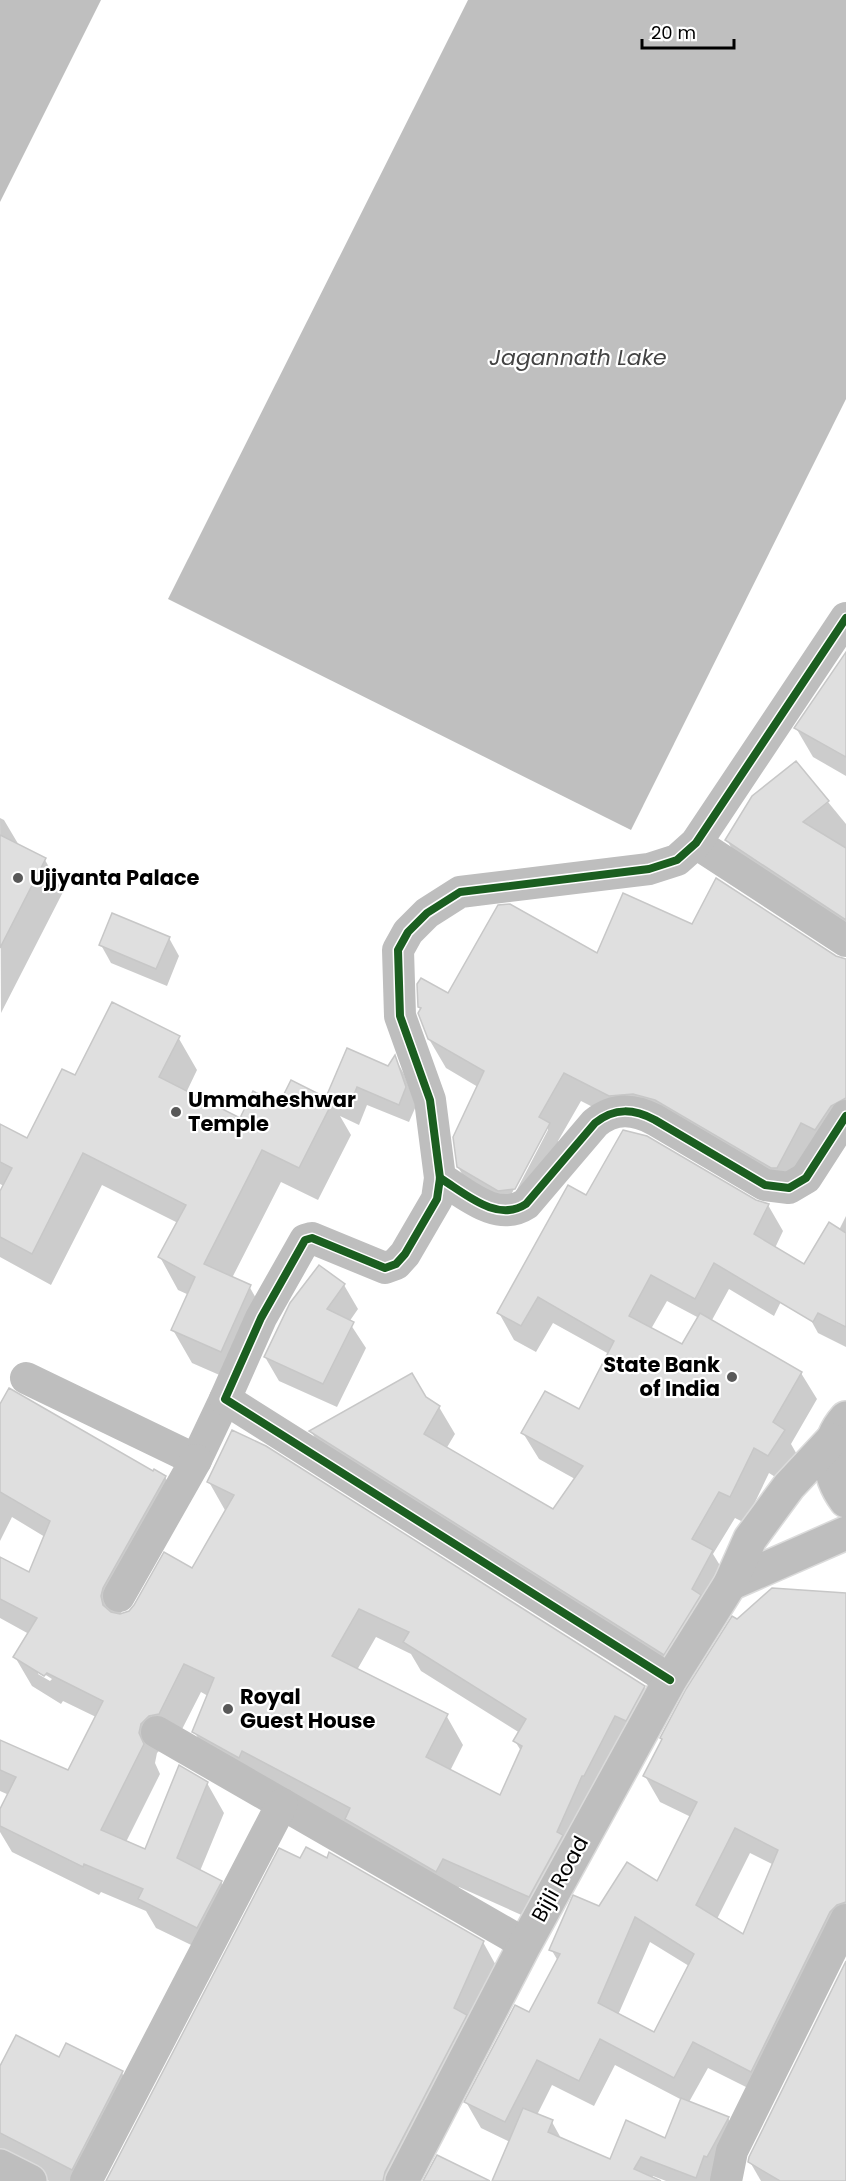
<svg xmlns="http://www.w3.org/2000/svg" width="846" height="2181" viewBox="0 0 846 2181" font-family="Poppins,sans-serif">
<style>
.water{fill:#bfbfbf}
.shadow{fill:#0003;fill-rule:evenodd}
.building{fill:#dfdfdf;stroke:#c7c7c7;stroke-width:1.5;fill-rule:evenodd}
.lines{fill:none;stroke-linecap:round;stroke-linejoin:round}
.primary-casing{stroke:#dbdbdb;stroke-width:36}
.street{stroke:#bebebe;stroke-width:32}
.primary{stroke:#bebebe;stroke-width:33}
.cycleway-casing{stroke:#fff;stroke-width:11}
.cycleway{stroke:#1b5e20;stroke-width:8}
.poi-dot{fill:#595959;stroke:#fff;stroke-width:2}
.labels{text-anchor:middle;stroke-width:4.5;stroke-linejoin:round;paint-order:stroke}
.poi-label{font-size:21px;font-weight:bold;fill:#000;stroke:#fff;text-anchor:start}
.street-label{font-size:21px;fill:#000;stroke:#fff}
.water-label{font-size:22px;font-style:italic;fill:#444;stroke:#fff}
</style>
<rect width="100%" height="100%" fill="#fff"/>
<g class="water">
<polygon points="0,0 101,0 0,202"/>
<polygon points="468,0 846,0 846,399 631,830 168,599"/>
</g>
<g class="shadow">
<polygon points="846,656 846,776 813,757 796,728"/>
<polygon points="796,763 846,824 846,936 743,869 727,840"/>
<polygon points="0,818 4,820 20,847 45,860 63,892 1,1013"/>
<path d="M 693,926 L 846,960 L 846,1140 L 793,1197 L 673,1129 L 626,1124 L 581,1101 L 558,1141 L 566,1153 L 515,1219 L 475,1196 L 458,1167 L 478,1087 L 446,1068 L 429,1039 L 419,1006 L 448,995 L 598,956 ZM 548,1124 L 548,1130 L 514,1195 L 512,1193 Z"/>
<polygon points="169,938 179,956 167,986 111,963 101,945"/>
<polygon points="178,1037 197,1070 186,1093 241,1120 279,1106 330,1101 328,1097 389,1068 395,1058 404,1074 416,1106 409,1122 367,1105 359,1125 340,1116 351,1135 318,1200 281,1182 232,1278 249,1286 268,1319 240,1384 192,1363 173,1330 189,1295 178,1290 160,1257 178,1223 102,1185 51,1285 0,1257 0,1194 4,1186 0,1184 0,1126 28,1140 76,1077"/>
<path d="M 587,1197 L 755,1202 L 768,1205 L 783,1231 L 775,1248 L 793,1277 L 774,1316 L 729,1289 L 712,1320 L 801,1373 L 817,1399 L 791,1444 L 799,1458 L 783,1482 L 769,1473 L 745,1523 L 735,1518 L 713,1554 L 727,1577 L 679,1680 L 326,1457 L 311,1431 L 425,1398 L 439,1407 L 455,1434 L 446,1449 L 553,1511 L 575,1479 L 539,1459 L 523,1433 L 579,1411 L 609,1354 L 553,1323 L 536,1352 L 514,1340 L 499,1313 ZM 667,1301 L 699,1318 L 682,1346 L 651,1329 Z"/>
<polygon points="846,1216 846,1347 818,1333 802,1304"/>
<polygon points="344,1285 358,1309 349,1322 366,1348 337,1407 279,1381 265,1357"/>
<path d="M 0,1407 L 165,1477 L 182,1506 L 120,1615 L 129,1612 L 193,1570 L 226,1512 L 209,1482 L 644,1687 L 661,1716 L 546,1926 L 459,1887 L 453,1900 L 211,1761 L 194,1731 L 208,1696 L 201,1692 L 175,1743 L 165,1745 L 157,1753 L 155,1763 L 160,1774 L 126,1842 L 145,1851 L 207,1783 L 224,1813 L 200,1871 L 221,1882 L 238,1911 L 214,1956 L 156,1928 L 146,1911 L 101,1892 L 99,1895 L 12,1852 L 0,1832 L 0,1812 L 9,1795 L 0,1791 L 0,1742 L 69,1772 L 96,1717 L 63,1701 L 61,1704 L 32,1686 L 15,1657 L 29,1634 L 0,1618 L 0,1558 L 30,1574 L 45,1537 L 12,1517 L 0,1541 ZM 376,1637 L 411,1654 L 421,1671 L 520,1733 L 515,1741 L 521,1751 L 501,1797 L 450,1771 L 463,1745 L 446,1715 L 357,1670 ZM 38,1670 L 52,1679 L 50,1681 L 38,1674 Z"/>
<path d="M 846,1594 L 846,1936 L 766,2097 L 708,2068 L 689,2102 L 728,2118 L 739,2138 L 713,2181 L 666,2181 L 653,2176 L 651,2181 L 512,2181 L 510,2142 L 481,2128 L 466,2102 L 530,2014 L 558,1961 L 551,1949 L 600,1908 L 658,1883 L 691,1817 L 660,1802 L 645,1776 L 663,1741 L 661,1738 L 737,1621 ZM 750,1853 L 774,1865 L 744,1936 L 717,1919 ZM 650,1942 L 689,1966 L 654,2034 L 618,2015 ZM 615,2065 L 682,2100 L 666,2139 L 611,2161 L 562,2140 L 552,2122 L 537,2115 L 552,2085 L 594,2106 Z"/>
<polygon points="483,1942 498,1969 409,2181 108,2181"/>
<polygon points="846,1964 846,2181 761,2181 750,2162"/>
<polygon points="60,2059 122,2073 141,2106 102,2181 49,2181 0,2156 0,2069"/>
</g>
<g class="building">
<polygon points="846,652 846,757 794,728"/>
<polygon points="796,761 829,801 803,822 846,848 846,920 725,840 752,796"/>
<polygon points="0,835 46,858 0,948"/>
<polygon points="716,878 836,956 846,959 846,1098 831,1106 815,1130 801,1123 777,1168 771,1168 655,1100 633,1094 609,1096 564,1073 539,1117 550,1123 515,1189 498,1191 457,1167 453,1137 484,1071 428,1039 418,1013 421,1008 418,1007 417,984 421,978 448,993 498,905 510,904 597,953 623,893 692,924"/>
<polygon points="112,913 170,937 156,969 99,945"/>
<polygon points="112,1002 180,1036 159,1077 240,1118 253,1091 279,1104 291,1080 333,1101 299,1168 262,1150 204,1264 251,1285 221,1352 171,1330 195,1277 158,1257 186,1205 83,1153 32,1254 0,1237 0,1191 12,1168 0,1162 0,1124 27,1138 62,1069 75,1075"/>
<polygon points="347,1048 388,1066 395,1055 406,1087 399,1105 357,1087 349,1107 326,1097"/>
<polygon points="623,1130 647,1136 756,1200 769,1204 754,1234 804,1264 829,1222 846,1233 846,1327 818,1313 813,1322 714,1263 695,1299 651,1275 629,1316 682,1344 700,1313 802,1372 773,1422 785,1430 768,1456 754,1448 730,1497 719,1492 692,1539 713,1550 692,1589 701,1595 664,1655 309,1431 412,1373 426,1397 440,1406 424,1434 553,1509 583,1466 521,1433 545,1391 579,1409 614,1341 538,1297 521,1326 497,1313 568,1185 586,1195"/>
<polygon points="319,1265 345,1284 327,1309 354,1322 323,1384 264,1357 290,1303"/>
<path d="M 9,1388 L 153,1471 L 154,1469 L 166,1476 L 103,1588 L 101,1596 L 103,1605 L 111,1612 L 120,1614 L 129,1611 L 134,1605 L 164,1552 L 192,1568 L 234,1495 L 207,1482 L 232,1430 L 266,1446 L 645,1686 L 626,1721 L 615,1716 L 584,1776 L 582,1776 L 557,1832 L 563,1835 L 529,1897 L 443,1859 L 436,1872 L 345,1819 L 350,1808 L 242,1751 L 239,1758 L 192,1732 L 214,1678 L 184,1664 L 159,1714 L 149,1716 L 141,1724 L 139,1733 L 144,1744 L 101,1830 L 145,1849 L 179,1765 L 208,1782 L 177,1858 L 222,1881 L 197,1928 L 138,1899 L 143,1889 L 84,1864 L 83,1867 L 0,1826 L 0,1809 L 16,1777 L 0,1770 L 0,1740 L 68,1770 L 103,1701 L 47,1673 L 44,1676 L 13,1657 L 37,1618 L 0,1599 L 0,1557 L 29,1572 L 50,1521 L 0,1492 L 0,1404 ZM 359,1609 L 409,1632 L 403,1642 L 526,1719 L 513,1741 L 522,1746 L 500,1795 L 426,1757 L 448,1714 L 332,1656 Z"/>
<path d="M 772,1588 L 846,1593 L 846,1902 L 837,1905 L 830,1912 L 751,2072 L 693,2042 L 674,2078 L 600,2039 L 579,2081 L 537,2060 L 505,2122 L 464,2102 L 515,2005 L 529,2012 L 560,1954 L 549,1950 L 573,1895 L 599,1906 L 627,1862 L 657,1881 L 697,1802 L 643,1776 L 662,1739 L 660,1738 L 686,1689 L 732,1616 L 737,1619 ZM 735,1828 L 778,1850 L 743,1934 L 696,1905 ZM 635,1917 L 694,1954 L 654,2032 L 598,2003 Z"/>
<polygon points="306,1847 327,1858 329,1852 484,1941 454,2008 467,2015 385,2172 383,2181 106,2181 279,1848 300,1858"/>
<polygon points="846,1961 846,2181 780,2181 748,2162 749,2157"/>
<polygon points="16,2035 59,2057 66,2043 123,2071 72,2170 0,2133 0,2066"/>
<polygon points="681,2098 729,2117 707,2157 704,2156 696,2178 641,2157 634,2169 661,2181 492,2181 523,2108 553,2120 548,2132 610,2159 626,2120 665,2138"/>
<polygon points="437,2155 490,2181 423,2181"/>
</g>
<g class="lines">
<g class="primary-casing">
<g id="primary">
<path d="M 846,1418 C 823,1444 827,1475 846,1501"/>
<polyline points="730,1584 846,1533"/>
<polyline points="0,2166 30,2181"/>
<polyline points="402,2181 525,1944 670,1680 730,1584 750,1539 789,1486 832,1440"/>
</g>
</g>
<g class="street">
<polyline points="696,843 846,941"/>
<path d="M 440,1178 C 466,1194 497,1223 526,1204 L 595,1123 C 615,1107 634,1109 655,1120 L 765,1185 L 789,1188 L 806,1178 L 846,1116"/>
<polyline points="26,1378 196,1460 225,1399"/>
<polyline points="119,1596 196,1460"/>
<polyline points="670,1680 225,1399 261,1318 305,1240 312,1238 385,1268 396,1264 405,1254 437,1199 440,1178 430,1100 400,1016 398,950 408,932 427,913 460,892 649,869 677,860 696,843 846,618"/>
<polyline points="157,1732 525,1944"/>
<polyline points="86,2181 282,1804"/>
<polyline points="726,2181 732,2151 846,1920"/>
</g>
<use href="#primary" class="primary"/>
<g class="cycleway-casing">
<g id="cycleway">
<path d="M 440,1178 C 466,1194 497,1223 526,1204 L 595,1123 C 615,1107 634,1109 655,1120 L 765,1185 L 789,1188 L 806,1178 L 846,1116"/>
<polyline points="670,1680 225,1399 261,1318 305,1240 312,1238 385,1268 396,1264 405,1254 437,1199 440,1178 430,1100 400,1016 398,950 408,932 427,913 460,892 649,869 677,860 696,843 846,618"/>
</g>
</g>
<use href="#cycleway" class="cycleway"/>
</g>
<g class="poi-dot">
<circle cx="18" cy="878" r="6"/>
<circle cx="176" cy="1112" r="6"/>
<circle cx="732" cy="1377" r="6"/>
<circle cx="228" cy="1709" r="6"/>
</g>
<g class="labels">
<g class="poi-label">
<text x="30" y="885">Ujjyanta Palace</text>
<text x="188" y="1107">Ummaheshwar<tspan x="188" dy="24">Temple</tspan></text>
<text x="720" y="1372" text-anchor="end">State Bank<tspan x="720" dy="24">of India</tspan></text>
<text x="240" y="1704">Royal<tspan x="240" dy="24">Guest House</tspan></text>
</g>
<g class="street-label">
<text transform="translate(560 1879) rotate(-61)" y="7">Bijli Road</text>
</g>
<g class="water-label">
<text x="578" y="365">Jagannath Lake</text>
</g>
</g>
<path d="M642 39v9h92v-9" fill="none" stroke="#000000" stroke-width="3"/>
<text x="651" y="39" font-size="18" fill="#000000" stroke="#ffffff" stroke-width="4.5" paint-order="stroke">20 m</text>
</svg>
